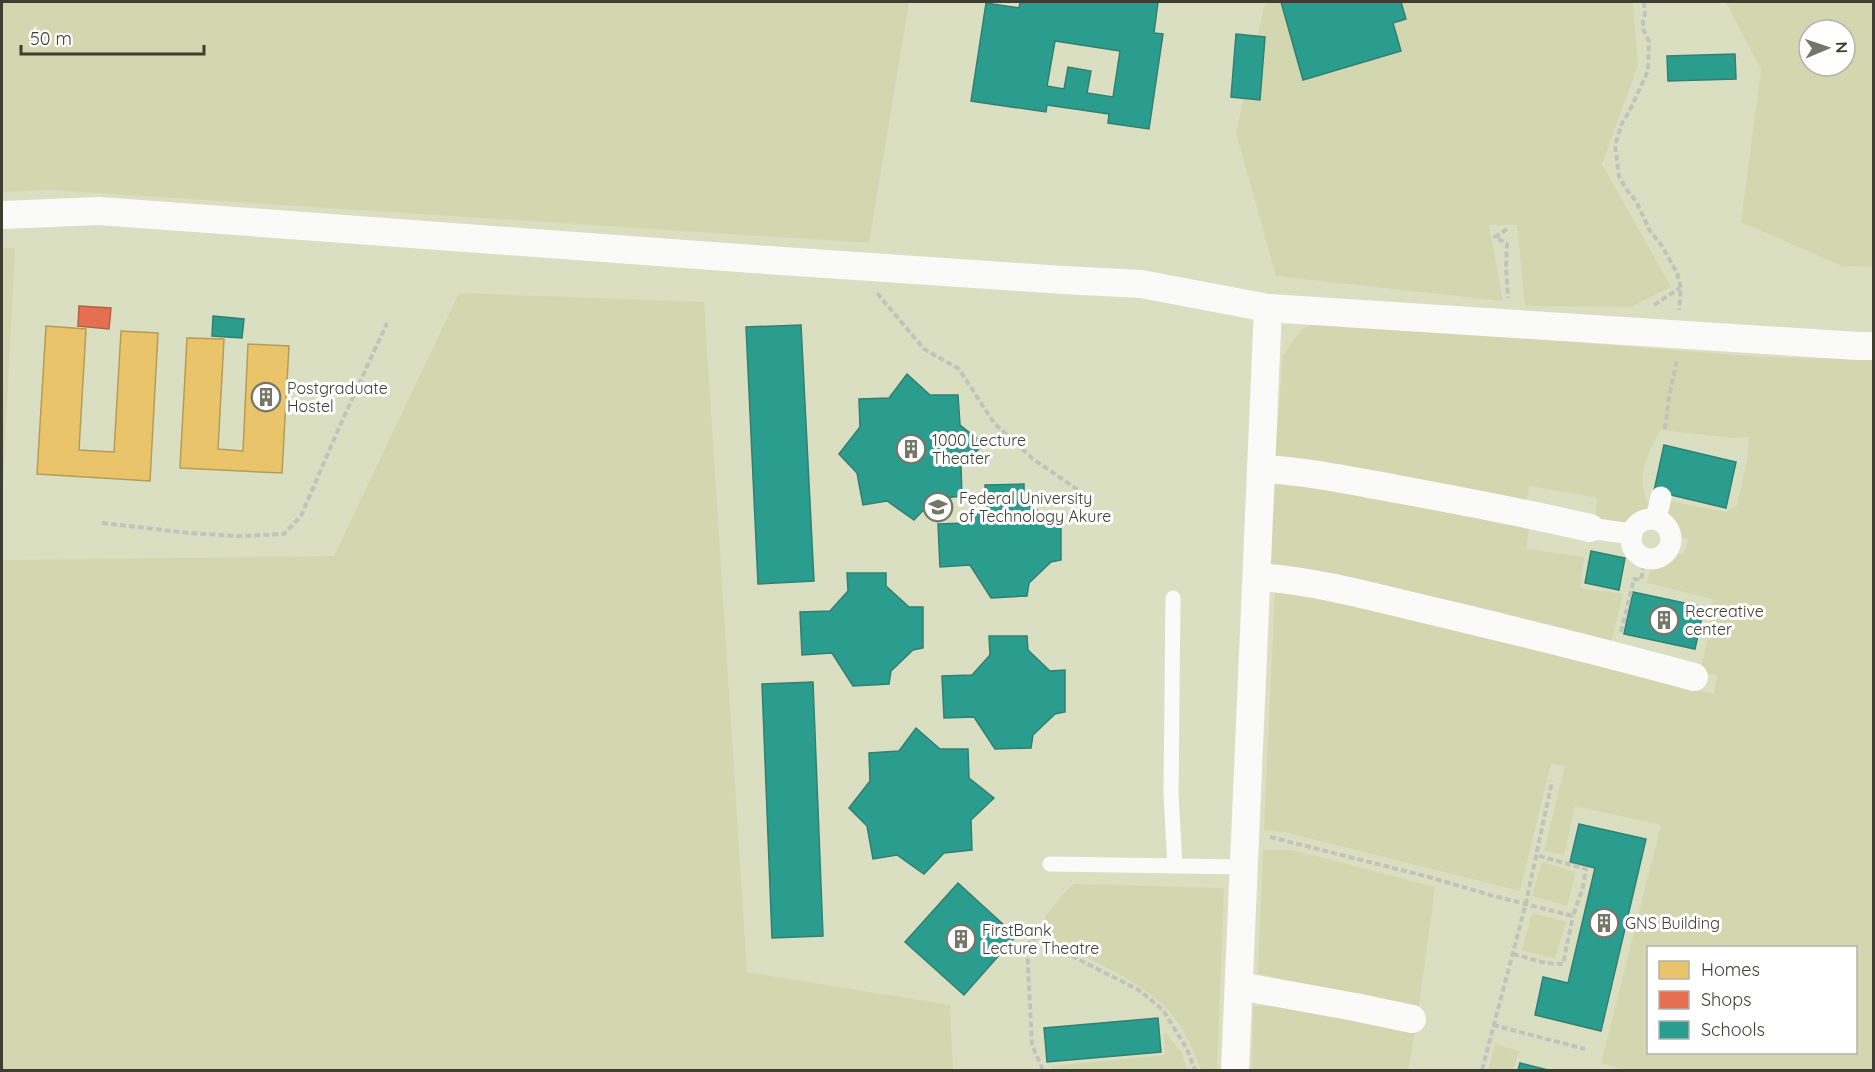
<svg xmlns="http://www.w3.org/2000/svg" width="1875" height="1072" viewBox="0 0 1875 1072" font-family="Quicksand,sans-serif">
<style>
.built{fill:#dbdfc1;fill-rule:evenodd}
.green{fill:#d3d7af;fill-rule:evenodd}
.homes{fill:#e9c46a;stroke:#b59c59;stroke-width:1.5}
.shops{fill:#e76f51;stroke:#b46047;stroke-width:1.5}
.schools{fill:#2a9d8f;stroke:#308073;stroke-width:1.5;fill-rule:evenodd}
.lines{fill:none;stroke-linecap:round;stroke-linejoin:round}
.path{stroke:#c1c3bd;stroke-width:4;stroke-dasharray:6 3;stroke-linecap:butt}
.service{stroke:#fafaf8;stroke-width:15}
.pedestrian{stroke:#fafaf8;stroke-width:21}
.minor{stroke:#fafaf8;stroke-width:28}
.labels{text-anchor:middle;stroke-width:6;stroke-linejoin:round;paint-order:stroke}
.poi-label{font-size:16px;fill:#3d3e31;stroke:#fff;text-anchor:start}
</style>
<rect width="100%" height="100%" fill="#dddfce"/>
<path class="built" d="M 2,2 L 1873,2 L 1873,1070 L 2,1070 ZM 1809,30 L 1845,30 L 1845,66 L 1809,66 ZM 1648,948 L 1856,948 L 1856,1052 L 1648,1052 Z"/>
<g class="green">
<polygon points="2,2 909,2 869,243 51,190 2,192"/>
<polygon points="1265,2 1633,2 1638,65 1602,164 1671,287 1631,307 1525,306 1517,225 1489,225 1503,301 1276,276 1236,133"/>
<path d="M 1726,2 L 1873,2 L 1873,267 L 1842,266 L 1741,222 L 1761,70 ZM 1809,30 L 1845,30 L 1845,66 L 1809,66 Z"/>
<polygon points="2,248 15,248 2,504"/>
<polygon points="459,293 704,302 747,972 950,1005 953,1070 2,1070 2,560 334,556"/>
<path d="M 1325,319 L 1545,340 L 1760,357 L 1873,360 L 1873,1070 L 1626,1070 L 1601,1063 L 1661,825 L 1575,806 L 1564,855 L 1544,851 L 1565,766 L 1551,764 L 1520,891 L 1284,832 L 1264,830 L 1275,590 L 1381,611 L 1714,694 L 1717,675 L 1700,673 L 1709,632 L 1713,599 L 1647,583 L 1651,565 L 1665,563 L 1672,553 L 1684,554 L 1688,542 L 1687,538 L 1676,537 L 1673,526 L 1666,519 L 1664,500 L 1726,512 L 1737,505 L 1747,462 L 1749,437 L 1733,438 L 1660,430 C 1646,460 1634,477 1651,509 L 1649,515 L 1635,515 L 1628,528 L 1595,521 L 1597,498 L 1529,486 L 1527,501 L 1275,458 L 1283,355 L 1302,329 ZM 1648,948 L 1856,948 L 1856,1052 L 1648,1052 Z"/>
<polygon points="1276,478 1530,522 1526,549 1584,557 1580,588 1623,594 1611,643 1267,569"/>
<polygon points="1263,850 1292,850 1435,887 1419,1006 1258,974"/>
<polygon points="1542,862 1576,872 1567,906 1532,896"/>
<path d="M 1074,884 L 1224,888 L 1217,1070 L 1201,1070 C 1192,1049 1184,1026 1167,1009 C 1136,978 1093,962 1055,941 L 1047,931 L 1045,917 L 1065,892 Z"/>
<polygon points="1532,913 1566,922 1555,959 1522,950"/>
<polygon points="1275,1005 1415,1032 1408,1070 1252,1070 1253,1006"/>
<polygon points="1164,1031 1182,1053 1187,1070 1054,1070 1051,1066 1165,1055"/>
<polygon points="1495,1044 1519,1051 1513,1070 1488,1070"/>
</g>
<g class="homes">
<polygon points="46,326 86,329 79,450 114,452 121,331 158,333 150,481 37,474"/>
<polygon points="187,338 224,339 218,449 243,451 248,344 289,346 282,473 180,468"/>
</g>
<polygon class="shops" points="79,306 111,308 109,329 78,326"/>
<g class="schools">
<path d="M 1020,2 L 1158,2 L 1154,33 L 1163,34 L 1149,129 L 1108,123 L 1109,114 L 1047,105 L 1046,112 L 971,101 L 986,3 L 1019,8 ZM 1055,41 L 1120,51 L 1113,97 L 1087,93 L 1091,71 L 1068,67 L 1064,89 L 1047,86 Z"/>
<polygon points="1281,2 1401,2 1406,19 1393,23 1401,51 1303,80"/>
<polygon points="1236,34 1265,37 1260,100 1231,97"/>
<polygon points="1735,54 1736,79 1668,81 1667,56"/>
<polygon points="213,316 244,319 242,338 212,336"/>
<polygon points="801,325 814,581 758,584 746,327"/>
<polygon points="907,374 930,395 958,395 960,425 984,444 961,466 962,496 934,499 914,520 887,501 863,505 857,473 839,454 860,427 859,399 889,398"/>
<polygon points="1664,445 1736,462 1726,508 1654,491"/>
<polygon points="1024,484 1024,498 1047,519 1061,519 1061,560 1051,562 1029,583 1027,596 991,598 970,565 940,567 938,524 968,523 986,503 985,485"/>
<polygon points="1591,551 1625,558 1619,590 1585,583"/>
<polygon points="847,573 886,573 886,586 909,607 923,607 923,648 913,650 891,671 889,684 853,686 832,653 802,655 800,612 830,611 848,591"/>
<polygon points="1633,592 1704,607 1695,649 1624,634"/>
<polygon points="989,636 1027,636 1028,650 1050,671 1065,670 1065,712 1055,714 1033,735 1031,748 995,749 974,717 944,718 942,676 972,675 990,655"/>
<polygon points="813,682 823,936 772,938 762,684"/>
<polygon points="916,728 940,749 968,749 969,778 994,798 971,820 972,850 944,853 924,874 897,855 873,859 867,826 849,808 870,781 869,753 899,751"/>
<polygon points="1579,824 1646,839 1601,1031 1535,1015 1543,977 1568,983 1595,868 1570,862"/>
<polygon points="958,883 1016,936 964,995 905,942"/>
<polygon points="1158,1018 1161,1052 1047,1062 1044,1028"/>
<polygon points="1520,1063 1548,1070 1518,1070"/>
</g>
<g class="lines">
<g class="path">
<polyline points="1644,2 1645,13 1643,21 1643,29 1649,41 1648,71 1629,112 1622,123 1615,145 1619,176 1626,189 1636,201 1650,231 1662,246 1677,273 1681,288 1679,310"/>
<polyline points="1507,229 1495,237 1507,244 1506,267 1508,298"/>
<polyline points="877,293 924,349 959,369 994,423 1033,459 1078,490"/>
<polyline points="1654,305 1680,288"/>
<polyline points="1665,429 1669,397 1677,359"/>
<polyline points="102,523 189,533 238,536 284,534 301,516 338,430 387,323"/>
<polyline points="1621,632 1634,579 1641,580 1645,559"/>
<polyline points="1270,837 1429,877 1490,895 1573,916 1583,887 1586,869 1536,855"/>
<polyline points="1513,954 1546,963 1563,964 1573,916"/>
<polyline points="1493,1025 1585,1049"/>
<polyline points="1043,1070 1032,1045 1027,947 1031,938 1040,940 1139,990 1163,1010 1187,1049 1195,1070"/>
<polyline points="1482,1070 1526,903 1552,781"/>
</g>
<g class="service">
<polyline points="1173,598 1171,794 1175,866"/>
<polyline points="1050,864 1244,867"/>
</g>
<g class="pedestrian">
<circle cx="1651" cy="539" r="20"/>
<polyline points="1656,519 1661,497"/>
<polyline points="1590,528 1631,534"/>
</g>
<g class="minor">
<polyline points="2,215 99,211 753,259 1063,280 1141,284 1268,308"/>
<path d="M 1261,469 C 1307,471 1352,481 1397,489 C 1462,501 1526,513 1590,528"/>
<path d="M 1257,577 C 1319,581 1380,599 1441,613 C 1525,633 1610,654 1694,677"/>
<polyline points="1239,986 1355,1007 1412,1019"/>
<polyline points="1235,1070 1268,308 1858,346 1874,346"/>
</g>
</g>
<defs>
<g id="building-ring" transform="scale(1.5)"><circle r="9.5" fill="#fff" stroke="#757668" stroke-width="1.5"/><path d="M-4-6H4V6H1V3H-1V6H-4ZM-2.5-4.3h1.7v1.8h-1.7ZM.8-4.3h1.7v1.8H.8ZM-2.5-1h1.7V.8h-1.7ZM.8-1h1.7V.8H.8Z" fill="#757668"/></g>
<g id="university-ring" transform="scale(1.5)"><circle r="9.5" fill="#fff" stroke="#757668" stroke-width="1.5"/><path d="M0-5L7-2L0 1L-7-2ZM-4 1L0 2.5L4 1V4Q0 6-4 4Z" fill="#757668"/></g>
</defs>
<g fill-rule="evenodd">
<use href="#building-ring" x="266" y="397"/>
<use href="#building-ring" x="911" y="449"/>
<use href="#university-ring" x="938" y="507"/>
<use href="#building-ring" x="1664" y="620"/>
<use href="#building-ring" x="1604" y="923"/>
<use href="#building-ring" x="961" y="939"/>
</g>
<g class="labels">
<g class="poi-label">
<text x="287" y="394">Postgraduate<tspan x="287" dy="18">Hostel</tspan></text>
<text x="932" y="446">1000 Lecture<tspan x="932" dy="18">Theater</tspan></text>
<text x="959" y="504">Federal University<tspan x="959" dy="18">of Technology Akure</tspan></text>
<text x="1685" y="617">Recreative<tspan x="1685" dy="18">center</tspan></text>
<text x="1625" y="929">GNS Building</text>
<text x="982" y="936">FirstBank<tspan x="982" dy="18">Lecture Theatre</tspan></text>
</g>
</g>
<rect width="1875" height="1072" fill="none" stroke="#3d3e31" stroke-width="6"/>
<rect x="1647" y="946" width="210" height="108" fill="#ffffff" stroke="#b1b2ad" stroke-width="1.5"/>
<rect x="1659" y="961" width="30" height="18" fill="#e9c46a" stroke="#b1b2ad" stroke-width="1.5"/>
<text x="1701" y="976" font-size="18" fill="#3d3e31">Homes</text>
<rect x="1659" y="991" width="30" height="18" fill="#e76f51" stroke="#b1b2ad" stroke-width="1.5"/>
<text x="1701" y="1006" font-size="18" fill="#3d3e31">Shops</text>
<rect x="1659" y="1021" width="30" height="18" fill="#2a9d8f" stroke="#b1b2ad" stroke-width="1.5"/>
<text x="1701" y="1036" font-size="18" fill="#3d3e31">Schools</text>
<g transform="translate(1827 48) rotate(88)"><circle r="28" fill="#ffffff" stroke="#b1b2ad" stroke-width="1.5"/>
<path d="M0-4.5L10 22L0 15L-10 22Z" fill="#757668"/>
<text y="-9" font-size="16" font-weight="bold" text-anchor="middle" fill="#3d3e31">N</text>
</g>
<path d="M21 45v9h183v-9" fill="none" stroke="#3d3e31" stroke-width="3"/>
<text x="30" y="45" font-size="18" fill="#3d3e31" stroke="#ffffff" stroke-width="4.5" paint-order="stroke">50 m</text>
</svg>
